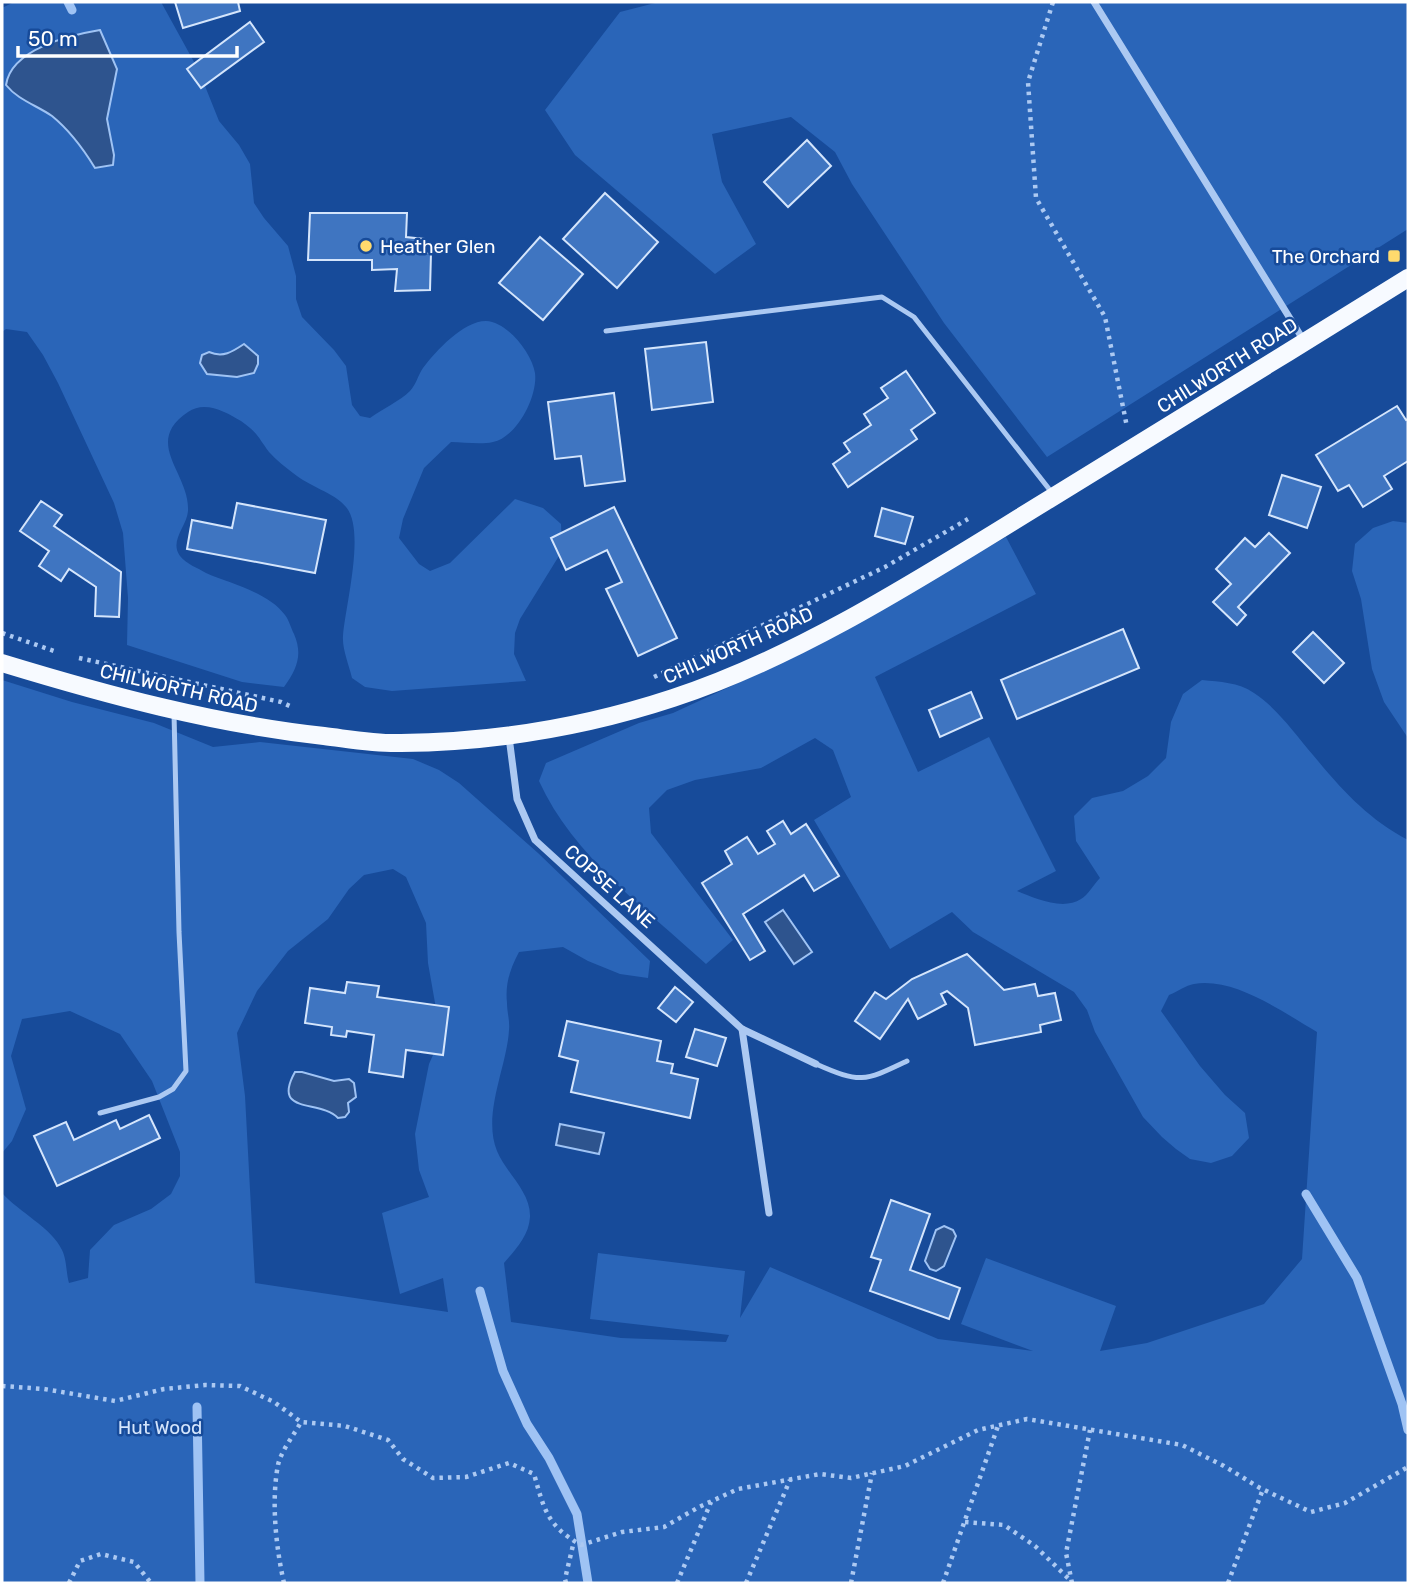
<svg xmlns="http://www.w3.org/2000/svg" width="1410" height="1585" viewBox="0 0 1410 1585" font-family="Rubik,sans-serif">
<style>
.green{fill:#2a65b8;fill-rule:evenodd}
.water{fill:#2e548e;stroke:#9fc3f4;stroke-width:2}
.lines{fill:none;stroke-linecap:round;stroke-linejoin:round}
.stream{stroke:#9fc3f4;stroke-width:9}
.building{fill:#3f75c1;stroke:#d4e5fc;stroke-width:2}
.path{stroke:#acc9f2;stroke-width:4.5;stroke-dasharray:3.5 5;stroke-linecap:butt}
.service{stroke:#acc9f2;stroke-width:5}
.minor{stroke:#acc9f2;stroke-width:7}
.primary{stroke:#f7faff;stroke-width:18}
.poi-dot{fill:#ffda6d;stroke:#174b9a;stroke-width:2.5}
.labels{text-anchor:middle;stroke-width:5;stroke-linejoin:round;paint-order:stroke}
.poi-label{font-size:19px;fill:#fff;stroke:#174b9a;text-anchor:start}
.street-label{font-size:19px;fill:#fff;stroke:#174b9a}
.park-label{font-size:19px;fill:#d4e5fc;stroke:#174b9a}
</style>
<rect width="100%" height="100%" fill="#174b9a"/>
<g class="green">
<path d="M 14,2 L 161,2 L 199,71 L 219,121 L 239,145 L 250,164 L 254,203 L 264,218 L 288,246 L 296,276 L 296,299 L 302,317 L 334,350 L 346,366 L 352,405 L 360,416 L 370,418 C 382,409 400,401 410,391 C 416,385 418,375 423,368 C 436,351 463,321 486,321 C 508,322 532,354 535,373 C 538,396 517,437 493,442 C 480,445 464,442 451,442 L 424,468 L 403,519 L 399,538 L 419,564 L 430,571 L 450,563 L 515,499 L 543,508 L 561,524 L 562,551 L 520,619 L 515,633 L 514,654 L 526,681 L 392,691 L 365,687 L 352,678 C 349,665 342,649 343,636 C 345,607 366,530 346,507 C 335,493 308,486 293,473 C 285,467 276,460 269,452 C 258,437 258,433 241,421 C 226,412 205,400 188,412 C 142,443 190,473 188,511 C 187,526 169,541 180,556 C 186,564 198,568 206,573 C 231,584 268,592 285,615 C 289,620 291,628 294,634 C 303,655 297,669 284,687 L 242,682 L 127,645 L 128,598 L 123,533 L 114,503 L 58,383 L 43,355 L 27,332 L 6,329 L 2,332 L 2,8 Z"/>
<polygon points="659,2 1408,2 1408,229 1047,457 944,323 852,184 835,152 791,117 712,134 722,182 756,244 715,274 575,155 545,110 620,12"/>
<polygon points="1393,521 1408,523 1408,738 1384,702 1372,669 1361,599 1352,571 1355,544 1373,528"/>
<path d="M 1006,537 L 1036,594 L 875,677 L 918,772 L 989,737 L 1056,871 L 1017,891 C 1034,898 1063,911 1081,899 C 1088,895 1094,884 1100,878 L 1076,841 L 1074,816 L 1092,798 L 1123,791 L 1148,776 L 1166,758 L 1171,722 L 1183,694 L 1202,680 C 1220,682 1238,682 1254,693 C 1277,708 1295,734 1313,755 C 1342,790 1368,819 1408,840 L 1408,1583 L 2,1583 L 2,1193 C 19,1212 52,1228 62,1250 C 67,1260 66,1273 69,1283 L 88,1278 L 90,1250 L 114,1225 L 151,1209 L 171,1194 L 180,1176 L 180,1152 L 152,1081 L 120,1034 L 70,1011 L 22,1019 L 11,1056 L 26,1109 L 12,1141 L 2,1153 L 2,680 L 72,702 L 154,723 L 213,747 L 260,742 L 413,759 L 439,770 L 459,783 L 538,853 L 650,961 L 648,978 L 620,974 L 588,961 L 563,947 L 519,952 C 510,969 505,984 507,1003 C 507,1012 510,1021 509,1030 C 507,1067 482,1114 497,1151 C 506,1173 531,1192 530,1217 C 529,1236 515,1250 504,1263 L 511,1322 L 621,1338 L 726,1342 L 729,1335 L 590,1319 L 598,1253 L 745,1271 L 740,1318 L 770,1267 L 938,1339 L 1033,1351 L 961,1324 L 986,1258 L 1116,1306 L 1100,1351 L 1147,1343 L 1264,1304 L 1302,1259 L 1317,1032 C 1284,1013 1235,977 1194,984 C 1186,985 1177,992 1169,995 L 1161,1011 L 1200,1066 L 1225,1095 L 1245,1113 L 1249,1138 L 1232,1156 L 1211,1163 L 1190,1159 L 1176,1149 L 1162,1137 L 1143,1117 L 1095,1032 L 1087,1010 L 1074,992 L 973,932 L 952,912 L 890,949 L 814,820 L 851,797 L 833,750 L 815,738 L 761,768 L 695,780 L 667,790 L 649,808 L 651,833 L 733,940 L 706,964 C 646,909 573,856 539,781 L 546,763 L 639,723 L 673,713 L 792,658 ZM 393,869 L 406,877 L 426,923 L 428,963 L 441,1037 L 429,1064 L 415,1134 L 419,1170 L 429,1197 L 382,1213 L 400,1294 L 443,1278 L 448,1312 L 255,1283 L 245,1096 L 237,1033 L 257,991 L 288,951 L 328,919 L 349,889 L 364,875 Z"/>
</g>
<g class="water">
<path d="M 100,30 L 117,69 L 107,119 L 114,155 L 113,165 L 95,168 C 84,150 68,129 52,116 C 36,105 18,100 6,85 C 11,49 70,35 100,30 Z"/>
<path d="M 244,344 L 258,356 L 258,364 L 254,373 L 237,377 L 207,374 L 200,363 L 202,355 L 209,352 C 223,358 232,352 244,344 Z"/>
<polygon points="783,910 812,952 794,964 765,922"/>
<path d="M 295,1072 L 302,1072 L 334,1081 L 349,1079 L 354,1083 L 356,1097 L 348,1103 L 349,1112 L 345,1117 L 338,1118 C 320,1099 271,1115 295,1072 Z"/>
<polygon points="560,1124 604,1133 599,1154 556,1145"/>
<polygon points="944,1226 953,1230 956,1236 944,1266 936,1271 930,1269 925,1261 936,1230"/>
</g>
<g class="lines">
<g class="stream">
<polyline points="68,2 72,10"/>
<polyline points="1306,1194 1357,1278 1402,1404 1408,1430"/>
<polyline points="480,1291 503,1371 527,1424 549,1458 577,1514 588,1583"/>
<polyline points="197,1407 200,1583"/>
</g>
</g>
<g class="building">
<polygon points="175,2 238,2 240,11 183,28"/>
<polygon points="250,22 264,42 201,88 187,69"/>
<polygon points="807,140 831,166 788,207 764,182"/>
<polygon points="605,193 658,242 617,288 563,239"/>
<polygon points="310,213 407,213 406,237 424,239 422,253 431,253 430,290 395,291 397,269 372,270 372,260 308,260"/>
<polygon points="540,237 583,274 543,320 499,283"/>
<polygon points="706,342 713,402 652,410 645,349"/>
<polygon points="906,371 935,413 911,430 917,439 848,487 833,464 850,452 844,443 871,425 864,414 888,398 881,388"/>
<polygon points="614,393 625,481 585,486 581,456 555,459 548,402"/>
<polygon points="1397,406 1406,420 1408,419 1408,461 1384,476 1392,489 1363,507 1349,485 1338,491 1316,455"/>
<polygon points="1282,475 1321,487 1307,528 1269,515"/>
<polygon points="41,501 62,515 54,526 121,572 119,617 95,616 96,587 69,569 61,581 39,566 49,551 20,531"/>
<polygon points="237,503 326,520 315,573 187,549 192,520 232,528"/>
<polygon points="614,507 677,638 638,656 606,589 622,582 607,550 566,570 551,538"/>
<polygon points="882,508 913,517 905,544 875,536"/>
<polygon points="1269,533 1290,553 1238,607 1246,615 1237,625 1213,602 1231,584 1216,569 1245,538 1255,547"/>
<polygon points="1123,629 1139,668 1017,719 1001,680"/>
<polygon points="1313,632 1344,663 1324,683 1293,652"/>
<polygon points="971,692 982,718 940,737 929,710"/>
<polygon points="783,821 791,834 806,824 839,876 814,891 804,875 743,914 765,951 750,960 702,883 732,864 725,851 747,837 758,854 775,844 767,831"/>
<polygon points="967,954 1004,990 1035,984 1038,996 1055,993 1061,1020 1040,1025 1041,1032 975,1045 968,1008 947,991 941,994 946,1004 918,1019 908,999 880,1039 855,1021 875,992 886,999 912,979"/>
<polygon points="347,982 379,986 377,997 449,1007 443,1055 406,1050 403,1077 369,1072 374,1035 347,1031 346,1037 331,1035 332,1027 305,1023 310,988 345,993"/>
<polygon points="675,987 693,1002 676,1022 658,1008"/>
<polygon points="567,1021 661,1041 657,1061 673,1064 671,1073 698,1079 690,1118 571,1092 578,1061 559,1056"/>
<polygon points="695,1029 726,1038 717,1066 686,1057"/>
<polygon points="149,1115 160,1138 57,1186 34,1136 66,1122 74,1140 116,1120 120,1129"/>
<polygon points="891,1200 930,1214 910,1270 960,1288 949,1319 870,1291 881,1260 871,1257"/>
</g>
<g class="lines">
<g class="path">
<polyline points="1053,2 1028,82 1036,198 1105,317 1127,427"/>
<polyline points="2,633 57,652"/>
<polyline points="79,658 281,702 292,707"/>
<polyline points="654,677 885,567 968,519"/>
<path d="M 2,1386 L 44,1389 L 115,1401 L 164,1389 L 205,1385 L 240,1386 L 274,1402 L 301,1422 L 345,1426 L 388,1440 L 403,1459 L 433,1478 L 466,1477 L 509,1463 L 534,1474 C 544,1509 547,1526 581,1545 L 622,1532 L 664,1527 L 699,1507 L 738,1489 L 820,1474 L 851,1478 L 905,1466 L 978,1430 L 1027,1419 L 1182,1445 L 1224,1466 L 1260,1488 L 1311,1512 L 1345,1503 L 1408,1467"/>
<polyline points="965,1522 1004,1525 1035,1546 1070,1580"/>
<polyline points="69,1583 80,1561 101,1554 134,1562 151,1583"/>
<path d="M 284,1583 C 276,1548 271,1501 278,1465 C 281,1451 294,1435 301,1422"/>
<polyline points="566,1583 565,1579 574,1541"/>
<polyline points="677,1583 711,1502"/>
<polyline points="746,1583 790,1480"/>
<polyline points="851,1583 872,1473"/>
<polyline points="943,1583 998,1426"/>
<polyline points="1072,1583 1066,1553 1090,1430"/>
<polyline points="1228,1583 1263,1489"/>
</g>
<g class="service">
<polyline points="606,331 882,297 914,317 1053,494"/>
<path d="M 816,1064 C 861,1084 865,1081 907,1061"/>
<polyline points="100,1113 159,1097 173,1089 186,1071 179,932 174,713"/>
</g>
<g class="minor">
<polyline points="1094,2 1304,341"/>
<polyline points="509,737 517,799 535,840 742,1029 816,1064"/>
<polyline points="742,1029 769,1213"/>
</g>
<path class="primary" d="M 2,663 C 107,695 214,724 324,736 C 349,739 376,744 401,743 C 494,742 585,727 673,698 C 802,656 932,571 1048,500 C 1168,427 1288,352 1408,278"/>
</g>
<g class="poi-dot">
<circle cx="366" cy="246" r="7"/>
<rect x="1387" y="249" width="14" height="14" rx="3.5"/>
</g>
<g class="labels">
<g class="poi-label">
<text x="380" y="253">Heather Glen</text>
<text x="1380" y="263" text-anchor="end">The Orchard</text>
</g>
<g class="street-label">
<text transform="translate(1227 365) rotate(-32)" y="7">CHILWORTH ROAD</text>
<text transform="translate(738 645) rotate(-24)" y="7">CHILWORTH ROAD</text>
<text transform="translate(179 688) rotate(13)" y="7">CHILWORTH ROAD</text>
<text transform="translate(610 886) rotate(42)" y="7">COPSE LANE</text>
</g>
<g class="park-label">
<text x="160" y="1434">Hut Wood</text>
</g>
</g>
<rect width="1410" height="1585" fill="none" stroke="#ffffff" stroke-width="7"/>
<path d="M18 46v10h219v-10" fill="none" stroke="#ffffff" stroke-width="3.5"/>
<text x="28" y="46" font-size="21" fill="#ffffff" stroke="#174b9a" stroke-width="5" paint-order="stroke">50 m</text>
</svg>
